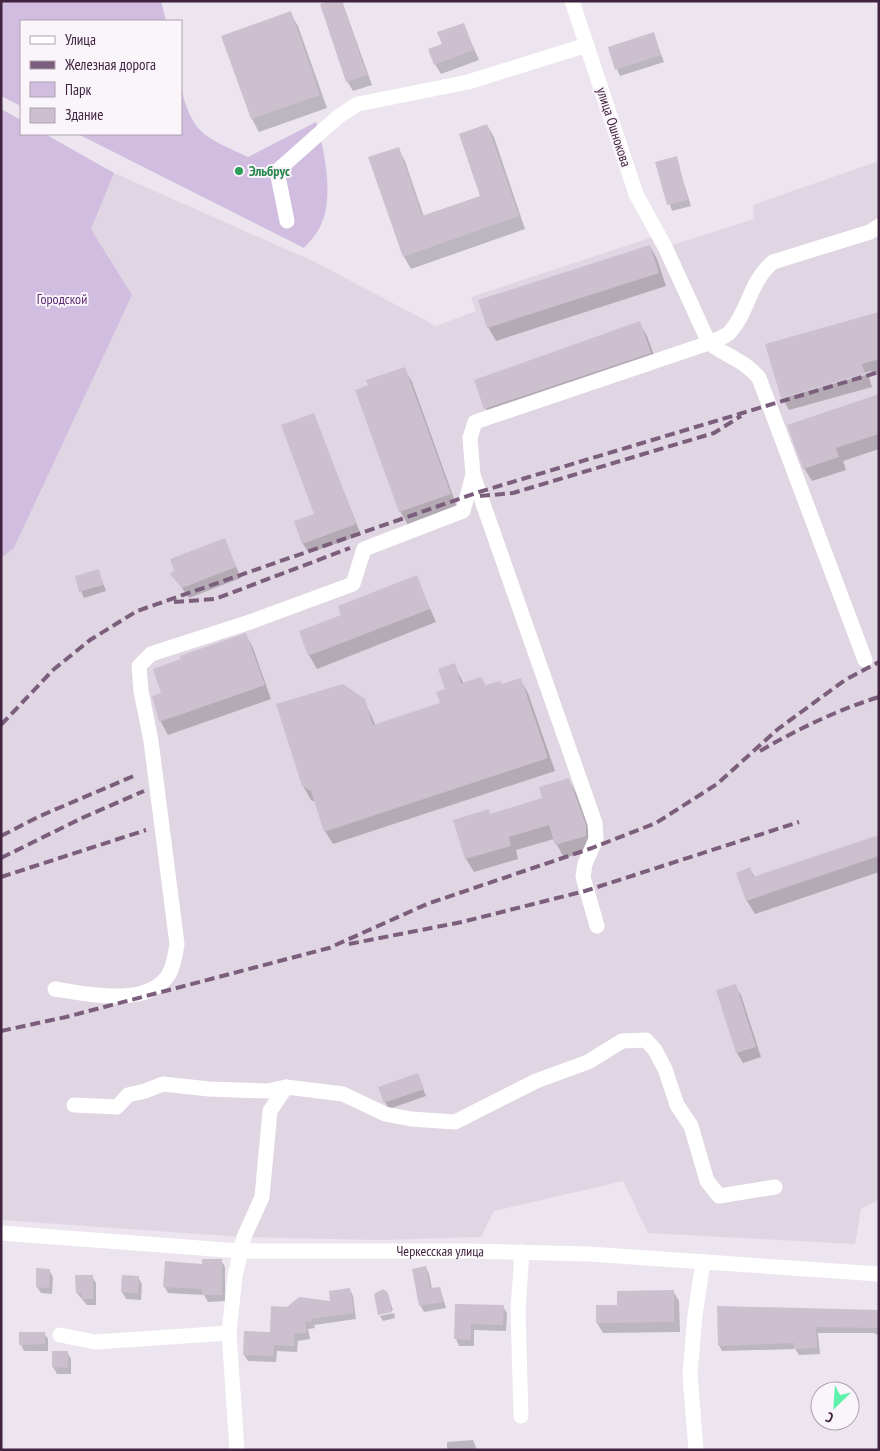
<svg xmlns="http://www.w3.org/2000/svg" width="880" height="1451" viewBox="0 0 880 1451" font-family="'PT Sans Narrow',sans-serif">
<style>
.built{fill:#e0d5e2}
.green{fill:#d0bddf}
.shadow{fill:#0003;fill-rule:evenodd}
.building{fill:#ccc0cf}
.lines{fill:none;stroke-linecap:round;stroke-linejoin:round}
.minor{stroke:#fff;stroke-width:15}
.rail{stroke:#7b5e7b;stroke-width:4;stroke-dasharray:10 5;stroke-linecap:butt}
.leisure-dot{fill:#2e9e5b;stroke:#f9f5fa;stroke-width:2}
.labels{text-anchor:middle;stroke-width:4;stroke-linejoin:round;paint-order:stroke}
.street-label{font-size:14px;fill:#40233f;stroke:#f9f5fa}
.leisure-label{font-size:14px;font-weight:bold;fill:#27864d;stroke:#f9f5fa;text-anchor:start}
.park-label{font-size:14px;fill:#5f2c77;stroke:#f9f5fa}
</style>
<rect width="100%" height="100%" fill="#ece4ee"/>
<polygon class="built" points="879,161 879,1200 861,1209 855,1244 648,1233 623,1181 494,1211 481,1237 378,1240 242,1237 1,1220 1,558 14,548 132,295 91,229 114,173 315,262 436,326 476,311 471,297 653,237 660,249 754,219 753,205"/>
<g class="green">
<polygon points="1,1 161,1 166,21 21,21 21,106 1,96"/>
<path d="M 181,88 C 193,136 206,137 248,157 L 316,122 C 325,152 335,200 319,229 C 315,236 309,242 304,248 L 78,134 L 181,134 Z"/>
<polygon points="1,109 21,120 21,134 45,134 114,173 91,229 132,295 14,548 1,558"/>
</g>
<g class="shadow">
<polygon points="342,1 372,85 353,91 347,81"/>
<polygon points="290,13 298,26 327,108 259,132 252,119"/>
<polygon points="463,24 479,60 441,74 435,64 443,45"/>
<polygon points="653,34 664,62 620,76 617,69"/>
<polygon points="487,125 494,137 525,229 411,269 404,257 398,149 405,161 424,217 482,197"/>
<polygon points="676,158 691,206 672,211 657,163"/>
<polygon points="650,246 657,259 666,286 496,341 488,327"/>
<path d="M 879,313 L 879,374 L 869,377 L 872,387 L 789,410 L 782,397 L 767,345 ZM 871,371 L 872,373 L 783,398 L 783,396 Z"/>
<polygon points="639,323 647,336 658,366 493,422 486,408"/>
<polygon points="404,368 412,382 457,507 408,525 400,511"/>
<polygon points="879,396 879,449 843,461 846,470 812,481 804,468"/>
<polygon points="313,414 361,535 309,553 303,544 316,514"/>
<polygon points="224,539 241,578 189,598 172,574"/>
<polygon points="98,570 106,591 84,598 81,591"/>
<polygon points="416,577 436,622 317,669 309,655 343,615"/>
<polygon points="246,635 253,648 271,699 168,735 161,722 153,697 163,694"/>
<polygon points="454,665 464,684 502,686 520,679 528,693 555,771 333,844 325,831 316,802 311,800 303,786 364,700 376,726 442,703"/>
<polygon points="569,780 576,793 593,840 593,850 564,858 554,839 516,850 518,859 474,872 466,859 455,821 491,815 544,799"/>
<polygon points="879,837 879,872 755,914 747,901 738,874 750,869 755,878"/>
<polygon points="735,986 741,995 761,1057 743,1063 737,1053 718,991"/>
<polygon points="417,1075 426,1096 389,1109 385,1102"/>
<polygon points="221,1260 225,1267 225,1301 208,1302 204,1295 168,1293 164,1286 203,1265"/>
<polygon points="426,1268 429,1274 432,1289 440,1288 446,1308 424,1312 420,1305"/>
<polygon points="49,1270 53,1277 52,1294 41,1293 37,1287"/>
<polygon points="92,1276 96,1283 96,1305 87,1305 77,1293"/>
<polygon points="123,1276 138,1277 142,1284 141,1300 126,1299 122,1292"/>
<polygon points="350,1290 353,1296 356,1319 314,1325 315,1328 308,1329 310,1339 298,1341 297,1352 277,1351 276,1362 248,1361 244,1355 271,1333 332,1302"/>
<polygon points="673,1291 679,1301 680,1332 603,1333 597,1323 597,1306 618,1306"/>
<polygon points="387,1293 393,1310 380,1313"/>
<polygon points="456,1305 503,1307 507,1313 506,1331 474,1330 474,1346 459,1346 456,1339"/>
<polygon points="879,1311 879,1336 874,1333 818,1333 820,1354 799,1355 795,1349 722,1351 719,1345"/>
<polygon points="394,1313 395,1318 383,1321 380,1316"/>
<polygon points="44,1333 48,1339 48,1351 24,1351 21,1345"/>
<polygon points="54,1352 67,1352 71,1359 71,1374 57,1374 53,1367"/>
<polygon points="473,1440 477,1450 447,1450 447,1442"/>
</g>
<g class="building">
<polygon points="329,1 342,1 367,75 346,82 320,4"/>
<polygon points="291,11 320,95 251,119 221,36"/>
<polygon points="464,23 474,50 434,65 428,49 442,44 437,32"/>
<polygon points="654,32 661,55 615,70 608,47"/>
<polygon points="487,124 519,216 403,257 368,157 399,147 422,216 480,196 459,134"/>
<polygon points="677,156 688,200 667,205 655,162"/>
<polygon points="650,245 659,273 487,328 478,300"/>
<polygon points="879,312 879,359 862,364 865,374 781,398 765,344"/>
<polygon points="640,321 651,353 484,409 474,380"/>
<polygon points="405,367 451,494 399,512 355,390 368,385 366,380"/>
<polygon points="879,394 879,434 836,448 839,457 803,469 787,425"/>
<polygon points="314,413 356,524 302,544 294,521 314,514 281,425"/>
<polygon points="225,538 236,567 182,588 170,574 174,570 170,559"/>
<polygon points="99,569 103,585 79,592 75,576"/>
<polygon points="417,575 430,609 308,656 299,631 341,615 338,606"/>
<polygon points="246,633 265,685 159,722 152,696 161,693 153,669 181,659 180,656"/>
<polygon points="455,663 461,683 481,677 486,685 500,681 502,684 521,678 548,758 324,832 311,791 302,786 276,704 343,684 365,699 373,725 440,703 436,692 445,689 438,669"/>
<polygon points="569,778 586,825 586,836 555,845 549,825 509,837 511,846 465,859 453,820 489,809 490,814 542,798 539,787"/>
<polygon points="879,835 879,856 746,901 736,873 750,867 753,877"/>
<polygon points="736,984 756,1047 736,1053 716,990"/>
<polygon points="418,1073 424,1089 384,1103 378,1087"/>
<polygon points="202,1259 222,1259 222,1295 203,1295 202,1289 163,1287 165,1261 202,1264"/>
<polygon points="426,1266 430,1288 440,1287 443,1302 419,1306 412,1269"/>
<polygon points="36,1268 50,1269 49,1288 36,1287"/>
<polygon points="75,1275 93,1275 93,1299 82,1299 81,1293 76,1293"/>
<polygon points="122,1275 139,1276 138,1294 121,1292"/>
<polygon points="350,1288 354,1313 312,1319 312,1321 305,1322 307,1333 294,1334 294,1346 274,1345 273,1356 243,1355 244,1331 270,1332 271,1306 287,1307 299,1297 330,1301 329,1291"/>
<polygon points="383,1289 388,1293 392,1312 378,1315 374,1294"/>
<polygon points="674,1290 674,1322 596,1323 596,1305 617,1305 617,1291"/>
<polygon points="455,1304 504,1305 503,1325 471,1324 471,1340 454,1339"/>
<polygon points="717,1306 879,1310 879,1328 816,1327 817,1348 794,1349 794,1343 718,1346"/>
<polygon points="19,1332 45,1332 45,1344 19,1345"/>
<polygon points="52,1351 68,1351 68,1368 52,1367"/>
</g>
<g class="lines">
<g class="minor">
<polyline points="287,221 277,171 339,116 358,104 468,82 587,45"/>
<polyline points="473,475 595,823 596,839 585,864 583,877 597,926"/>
<path d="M 865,660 L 759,378 C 744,360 728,357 709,343 C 715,340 726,337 730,332 C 749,311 749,282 773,262 L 870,232 L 879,226"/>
<path d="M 55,989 C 86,994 149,1008 169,974 C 174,965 175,955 177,944 L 151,741 L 141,691 L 139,666 L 151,654 L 250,622 L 353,584 L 364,549 L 463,511 L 473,475 L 470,438 L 475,422 L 709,343 L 666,249 L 636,194 L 572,1"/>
<polyline points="74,1105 117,1107 128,1095 145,1091 163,1084 209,1089 267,1091 286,1087 343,1094 385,1114 411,1119 455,1122 536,1081 588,1062 622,1041 646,1040 655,1050 665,1069 677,1105 691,1126 707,1181 719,1196 775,1187"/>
<path id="s1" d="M 1,1233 L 240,1251 L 469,1251 L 589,1254 L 879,1274"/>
<polyline points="60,1335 95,1342 229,1333"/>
<polyline points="521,1416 518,1310 522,1252"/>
<polyline points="237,1450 229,1333 235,1276 244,1237 262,1197 270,1111 286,1087"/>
<polyline points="696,1450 690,1375 695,1315 703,1262"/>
</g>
<g class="rail">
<polyline points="480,496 513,493 714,433 741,416"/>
<polyline points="174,602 215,599 350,548"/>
<polyline points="1,725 53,670 90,640 137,611 479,492 879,372"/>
<path d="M 760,751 C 798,729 837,710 879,697"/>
<polyline points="1,836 40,816 136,775"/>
<polyline points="1,858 82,818 144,791"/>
<polyline points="1,877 146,830"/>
<polyline points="349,944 462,922 585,891 799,822"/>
<polyline points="1,1031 66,1017 329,948 427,904 592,848 656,823 717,784 778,729 845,680 879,662"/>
</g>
</g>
<circle class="leisure-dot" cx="239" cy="171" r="5"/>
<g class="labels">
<g class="street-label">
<text transform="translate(614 127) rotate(72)" y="5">улица Ошнокова</text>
<text dy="5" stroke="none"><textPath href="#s1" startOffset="440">Черкесская улица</textPath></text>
</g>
<g class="leisure-label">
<text x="249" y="176">Эльбрус</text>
</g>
<g class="park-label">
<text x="62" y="304">Городской</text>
</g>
</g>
<rect width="880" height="1451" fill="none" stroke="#40233f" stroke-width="5"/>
<rect x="20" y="20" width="162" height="115" fill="#f9f5fa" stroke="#afa1af"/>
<rect x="30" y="36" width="25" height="8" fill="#ffffff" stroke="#afa1af"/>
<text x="65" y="45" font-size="15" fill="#40233f">Улица</text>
<rect x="30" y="61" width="25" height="8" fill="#7b5e7b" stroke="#afa1af"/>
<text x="65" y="70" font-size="15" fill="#40233f">Железная дорога</text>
<rect x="30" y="82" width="25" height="15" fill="#d0bddf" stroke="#afa1af"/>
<text x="65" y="95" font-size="15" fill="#40233f">Парк</text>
<rect x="30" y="108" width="25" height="15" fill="#ccc0cf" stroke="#afa1af"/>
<text x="65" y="120" font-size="15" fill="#40233f">Здание</text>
<g transform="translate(835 1406) rotate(205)"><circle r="24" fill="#f9f5fa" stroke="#afa1af"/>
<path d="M0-4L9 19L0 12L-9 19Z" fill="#5df3ac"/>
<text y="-8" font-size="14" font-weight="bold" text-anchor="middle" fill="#40233f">С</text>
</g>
</svg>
